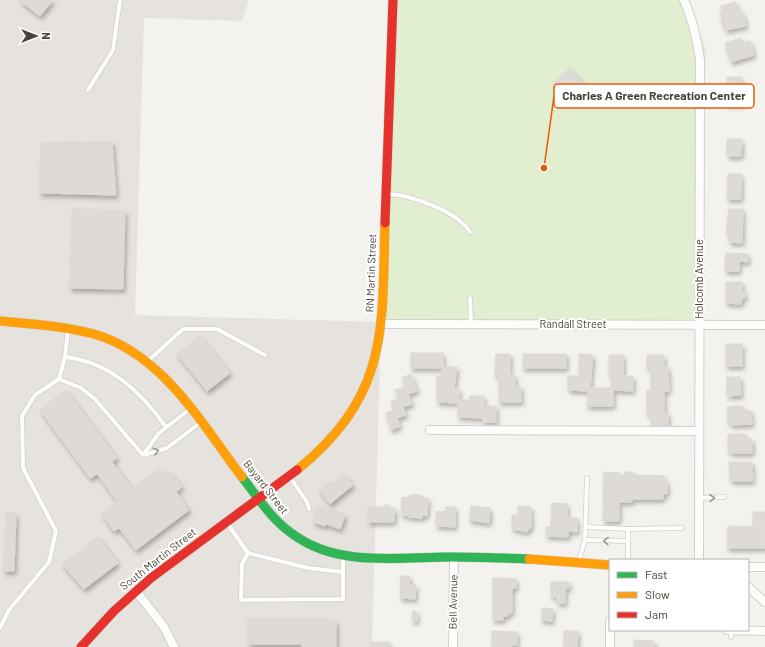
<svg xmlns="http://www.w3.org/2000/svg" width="765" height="647" viewBox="0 0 765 647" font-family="Barlow,sans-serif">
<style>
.industrial{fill:#e6e2de}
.green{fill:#e1eecf}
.building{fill:#dedbd6;stroke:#dcd9d4;filter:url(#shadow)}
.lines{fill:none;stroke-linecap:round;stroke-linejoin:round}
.lane-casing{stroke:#d2d0cb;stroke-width:5.5}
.street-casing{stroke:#d2d0cb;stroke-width:10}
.fast-casing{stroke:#d3cfc5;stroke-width:10}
.slow-casing{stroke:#d3cfc5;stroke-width:10}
.jam-casing{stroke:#d3cfc5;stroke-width:10}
.lane{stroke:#fdfdfc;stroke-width:4}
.street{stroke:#fdfdfc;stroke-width:8}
.fast{stroke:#30b455;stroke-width:9}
.slow{stroke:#ff9f0a;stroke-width:9}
.jam{stroke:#e5322d;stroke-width:9}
.oneway{stroke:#9b9791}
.labels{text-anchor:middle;stroke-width:4;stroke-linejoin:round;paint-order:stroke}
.street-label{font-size:11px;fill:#4b4439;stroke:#fff}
.leader{fill:none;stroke:#e8590c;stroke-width:1.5}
.callout-dot{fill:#e8590c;stroke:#fff;stroke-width:1.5}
.callout{fill:#fff;stroke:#e8590c;stroke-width:1.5}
.callout-label{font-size:12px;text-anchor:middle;font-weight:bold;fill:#4b4439}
</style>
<defs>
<filter id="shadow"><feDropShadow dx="2" dy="3.5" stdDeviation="2" flood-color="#0004"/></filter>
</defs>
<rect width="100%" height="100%" fill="#f4f2ee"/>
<polygon class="industrial" points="0,0 249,0 242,21 144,18 135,315 381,322 372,647 0,647"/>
<polygon class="green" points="387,0 687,0 706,49 694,320 381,322"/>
<g class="building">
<polygon points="19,0 53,0 40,16"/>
<polygon points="736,2 737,9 740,9 741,14 743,13 746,26 726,30 725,25 723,26 720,12 722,12 721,6"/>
<polygon points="741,38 742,43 750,41 754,55 731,62 725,43"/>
<polygon points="570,68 584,84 567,99 553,84"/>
<rect x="727" y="77" width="14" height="27"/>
<polygon points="727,139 742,139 741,156 727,156"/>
<polygon points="112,142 116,195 40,193 42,143"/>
<polygon points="728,174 741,174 741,199 727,199"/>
<polygon points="73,209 125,211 123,289 70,288"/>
<polygon points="729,209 743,209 742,243 729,242 729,233 726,233"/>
<polygon points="726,253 748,254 748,262 739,261 739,271 725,271"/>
<polygon points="726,282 742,282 742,292 745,292 745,298 742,298 741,304 726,303"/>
<polygon points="200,336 230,373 207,391 177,354"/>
<rect x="726" y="344" width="16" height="22"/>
<polygon points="411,353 443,353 443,367 457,367 454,389 459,389 459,400 469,400 470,396 484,396 484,406 496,406 496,422 483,422 483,418 458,417 458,403 437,402 437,376 442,376 442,368 411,368"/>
<polygon points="496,354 510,354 510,375 515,375 515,387 521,387 521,402 499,402 499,376 495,376"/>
<rect x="523" y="354" width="43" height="14"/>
<polygon points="579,354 593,355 590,388 611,388 611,376 609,376 609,355 623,355 623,376 633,376 633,391 613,390 613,406 587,406 588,391 568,390 568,376 579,376"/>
<polygon points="647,355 664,355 664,367 668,367 669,391 664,391 664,413 668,413 668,426 651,426 651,414 647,414 647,390 651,390 651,368 647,368"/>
<polygon points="411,374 417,391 408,394 412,404 403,407 406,415 397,418 400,426 391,430 386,413 394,410 391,401 399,399 395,390 405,387 402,378"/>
<polygon points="727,377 740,377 741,395 727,396"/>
<polygon points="66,390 117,458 112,462 132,488 158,469 164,476 170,472 182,487 176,492 189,510 136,550 119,528 114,531 101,513 117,501 97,474 90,478 40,410"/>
<polygon points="743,406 743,411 751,411 752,424 731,425 731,422 728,423 727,407"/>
<polygon points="728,434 745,434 745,439 752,439 752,453 731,453 731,451 728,451"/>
<polygon points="729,462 752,462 753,481 733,481 730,479"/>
<polygon points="604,472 620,473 621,475 625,475 625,472 633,472 633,475 664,476 664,481 667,481 667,494 663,494 663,499 632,499 632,502 619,502 619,521 603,521"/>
<polygon points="344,475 353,485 330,504 319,490 330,482 332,484"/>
<polygon points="410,495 421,495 422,498 428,498 427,516 422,515 422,518 408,517 408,515 401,515 402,497 408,498"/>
<polygon points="552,503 567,504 567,517 577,518 577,532 568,531 568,537 546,536 546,527 551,527"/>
<polygon points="384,505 389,505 389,508 395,508 394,522 368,522 368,507 384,507"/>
<polygon points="319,506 345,515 340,529 326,524 325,526 313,522"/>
<polygon points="471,506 490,508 489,523 469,520"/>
<polygon points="518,506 531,507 531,528 528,529 528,532 512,529 512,515 518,515"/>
<polygon points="446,507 455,507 455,527 436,526 436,512 446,511"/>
<polygon points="753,512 765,512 765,548 727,548 728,526 753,527"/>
<polygon points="7,513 16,514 14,571 4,571"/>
<polygon points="98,537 118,563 84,589 62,564"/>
<polygon points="401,576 410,576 409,585 416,585 415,599 400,598"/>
<polygon points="493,578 516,579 516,588 512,588 512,613 508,613 508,616 503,616 503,620 493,620"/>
<polygon points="551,582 569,582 569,588 565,588 565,603 557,603 557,597 551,597"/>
<polygon points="542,608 553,609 552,621 541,620"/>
<polygon points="413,611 417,612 417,621 412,621"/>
<polygon points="248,618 326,618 326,621 336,621 336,647 302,647 302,644 249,644"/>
<polygon points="492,631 517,632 517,645 511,645 511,647 492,647"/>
<polygon points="564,631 578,631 577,647 564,647"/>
<polygon points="634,640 654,641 654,647 634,647"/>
<rect x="370" y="642" width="19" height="5"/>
</g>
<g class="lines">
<g class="lane-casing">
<g id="lane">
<polyline points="88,90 113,50 120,0"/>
<path d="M 388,194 C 412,195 458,212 470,232"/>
<polyline points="470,298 471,324"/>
<path d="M 65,357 C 110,362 141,392 166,427"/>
<polyline points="148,361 183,329 217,329 265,355"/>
<polyline points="59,379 65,357 68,330"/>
<polyline points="190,409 159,433 143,455 167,448 200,423"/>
<polyline points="290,477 307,502 309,509"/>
<polyline points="699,498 724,497"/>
<polyline points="227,523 248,553 308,568 343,572 343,557"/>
<polyline points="586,527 628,529 682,528"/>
<polyline points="628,529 628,560"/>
<polyline points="585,540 628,541"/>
<polyline points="248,553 242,564 241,600 343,599 343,572"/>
<polyline points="579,560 585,540 587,478"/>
<polyline points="0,628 9,610 49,562 56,531 23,468 22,416 35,395 59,379 81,388 95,399 143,455"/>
<polyline points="731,631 731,637"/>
</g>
</g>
<g class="street-casing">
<g id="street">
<path d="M 684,0 C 693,20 697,39 700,60 L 699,560"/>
<polyline points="382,324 765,325"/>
<polyline points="430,430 699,431"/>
<polyline points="748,567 765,567"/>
<polyline points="748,587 765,602"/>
<polyline points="136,591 164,627 174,647"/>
<polyline points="727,630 765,631"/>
<polyline points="453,647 454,557"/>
<polyline points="610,647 610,621"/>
</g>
</g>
<g class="fast-casing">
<path id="fast" d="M 242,477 C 259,499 273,522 297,537 C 341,567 400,557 450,557 C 477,557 503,558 529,559"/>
</g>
<g class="slow-casing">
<g id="slow">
<path d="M 0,321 C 31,324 63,326 94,334 C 163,354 201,423 242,477"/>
<path d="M 297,470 C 389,395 382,331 385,223"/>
<polyline points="529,559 610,565"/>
</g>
</g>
<g class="jam-casing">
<g id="jam">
<polyline points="385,223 393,0"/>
<polyline points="81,647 114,611 151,578 297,470"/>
</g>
</g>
<use href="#lane" class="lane"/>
<use href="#street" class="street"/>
<use href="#fast" class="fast"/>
<use href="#slow" class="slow"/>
<use href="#jam" class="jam"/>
</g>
<defs><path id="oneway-chevron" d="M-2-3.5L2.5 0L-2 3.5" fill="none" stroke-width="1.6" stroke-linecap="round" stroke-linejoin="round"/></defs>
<g class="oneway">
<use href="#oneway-chevron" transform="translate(156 451) rotate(-16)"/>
<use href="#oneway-chevron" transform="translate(712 498) rotate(-1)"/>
<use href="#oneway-chevron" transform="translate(606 541) rotate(-178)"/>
</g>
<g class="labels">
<g class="street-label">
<text transform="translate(371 273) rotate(-88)" y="4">RN Martin Street</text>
<text transform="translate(699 279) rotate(-90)" y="4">Holcomb Avenue</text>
<text x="573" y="328">Randall Street</text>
<text transform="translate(266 487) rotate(52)" y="4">Bayard Street</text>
<text transform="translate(158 559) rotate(-38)" y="4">South Martin Street</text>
<text transform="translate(453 602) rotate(-89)" y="4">Bell Avenue</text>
</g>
</g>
<path class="leader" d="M544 168L554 96"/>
<circle class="callout-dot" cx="544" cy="168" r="4"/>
<rect class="callout" x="554" y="84" width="200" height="24" rx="4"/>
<g class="callout-label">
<text x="654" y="100">Charles A Green Recreation Center</text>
</g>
<rect x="609" y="559" width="140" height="72" fill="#ffffff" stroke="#b7b4b0"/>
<rect x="617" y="572" width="20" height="6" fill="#30b455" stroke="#b7b4b0"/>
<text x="645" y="579" font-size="12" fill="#4b4439">Fast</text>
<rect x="617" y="592" width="20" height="6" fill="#ff9f0a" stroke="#b7b4b0"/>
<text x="645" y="599" font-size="12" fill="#4b4439">Slow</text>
<rect x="617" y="612" width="20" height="6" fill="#e5322d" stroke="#b7b4b0"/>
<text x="645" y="619" font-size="12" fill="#4b4439">Jam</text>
<g transform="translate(36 36) rotate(90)" stroke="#ffffff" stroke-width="3" paint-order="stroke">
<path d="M0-3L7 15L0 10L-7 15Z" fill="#4b4439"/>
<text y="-6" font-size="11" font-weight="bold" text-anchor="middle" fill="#4b4439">N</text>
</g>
</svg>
